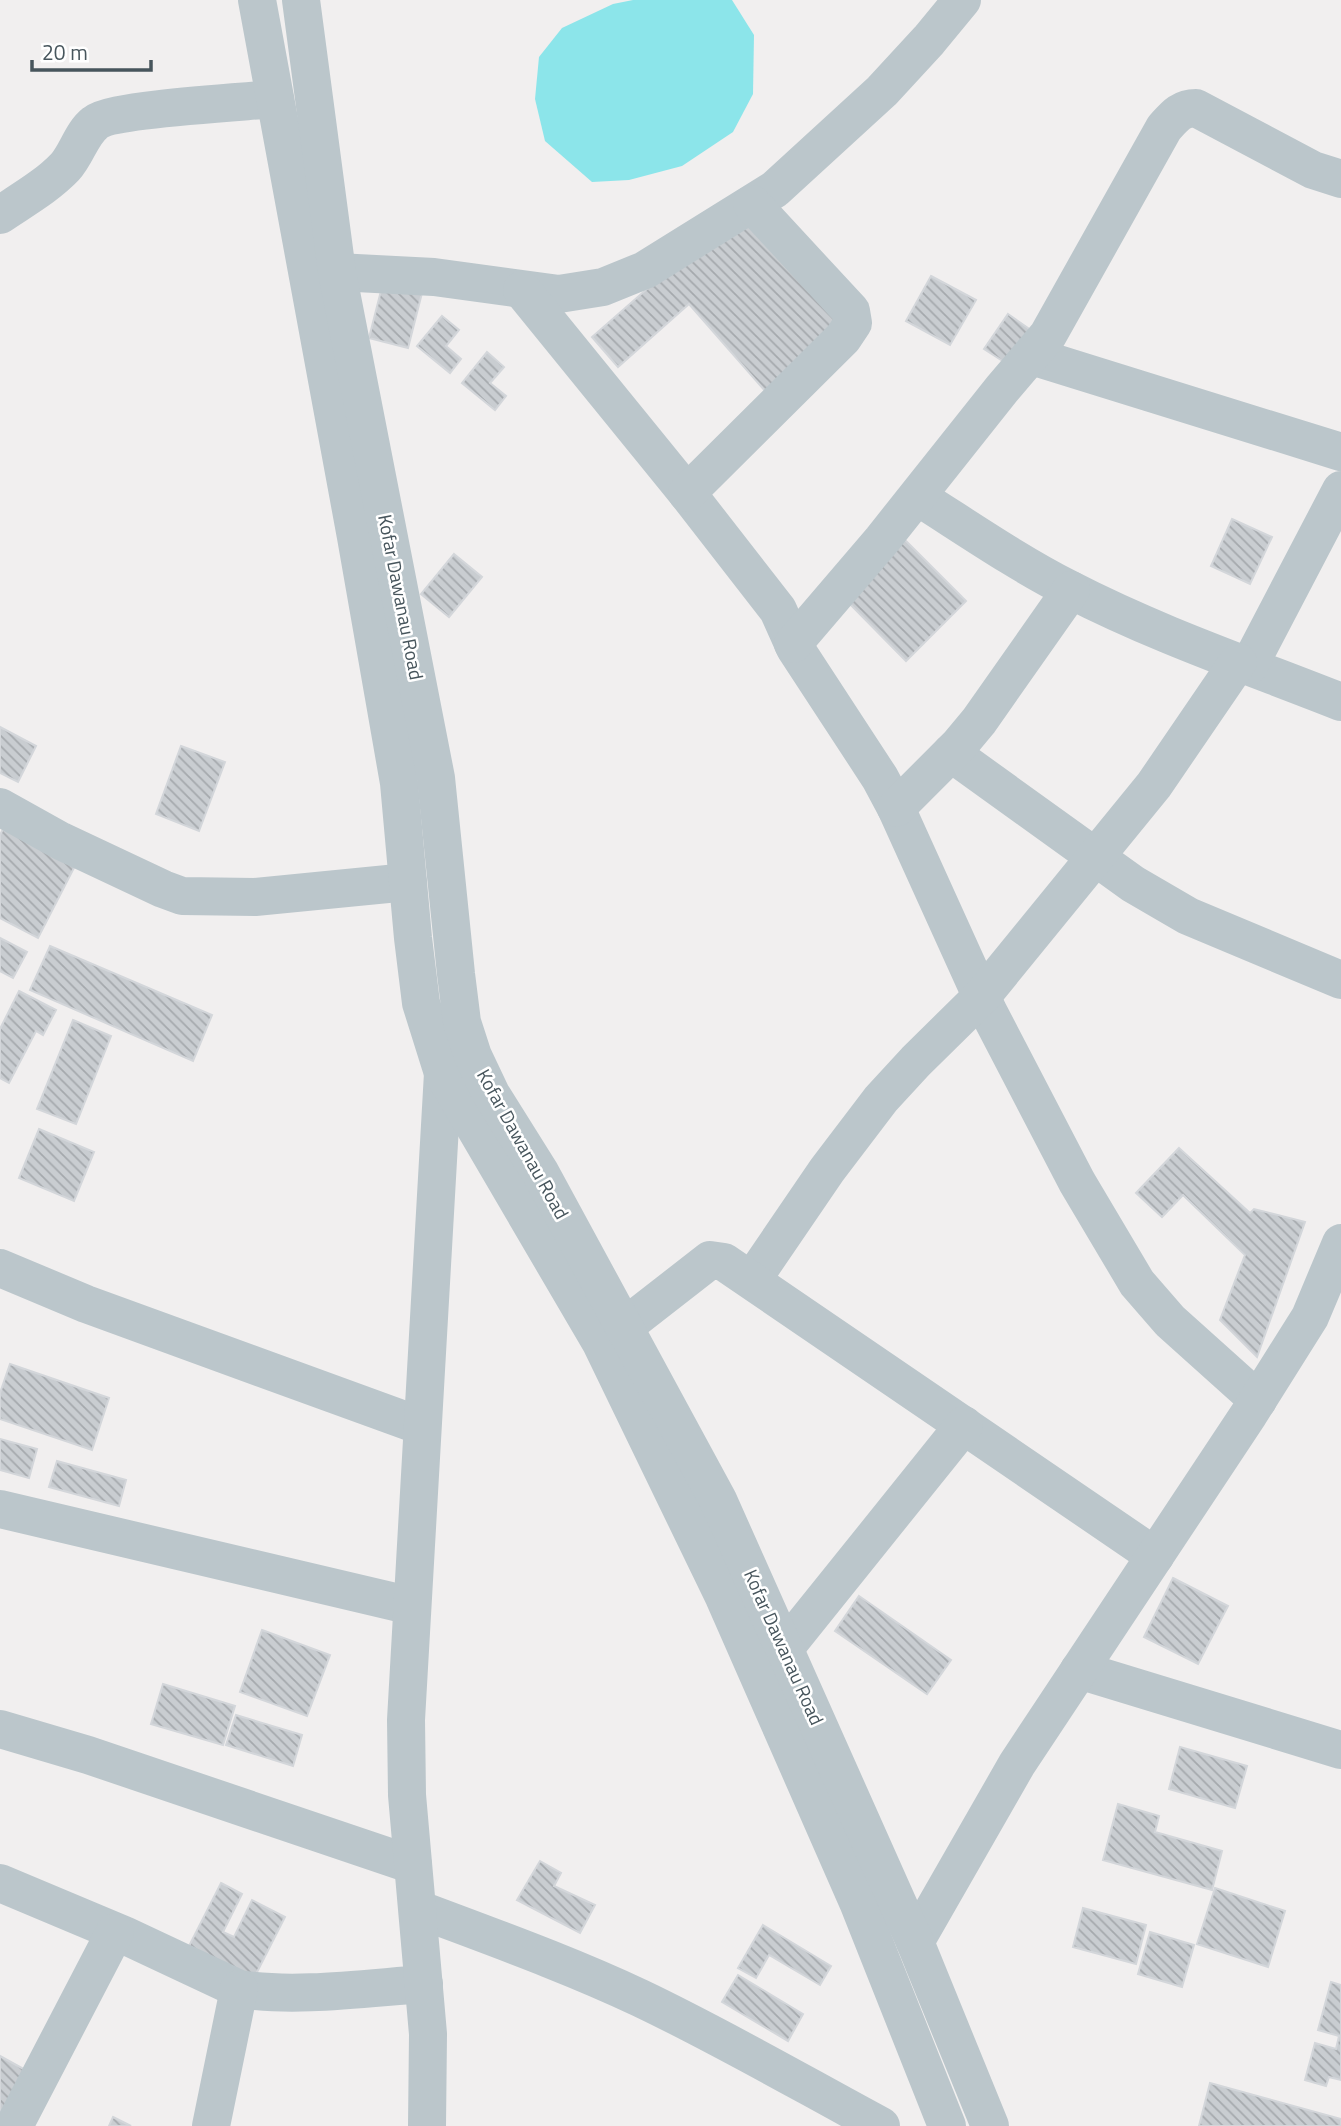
<svg xmlns="http://www.w3.org/2000/svg" width="1341" height="2126" viewBox="0 0 1341 2126" font-family="'Titillium Web',sans-serif">
<style>
.water{fill:#8ce5ea}
.building{fill:url(#building-back-hatch);stroke:#d3d6da;stroke-width:2}
.lines{fill:none;stroke-linecap:round;stroke-linejoin:round}
.minor{stroke:#bbc6cb;stroke-width:38}
.tertiary{stroke:#bbc6cb;stroke-width:38}
.labels{text-anchor:middle;stroke-width:5;stroke-linejoin:round;paint-order:stroke}
.street-label{font-size:19px;fill:#47555c;stroke:#fff}
</style>
<defs>
<pattern id="building-back-hatch" width="6" height="6" patternUnits="userSpaceOnUse" patternTransform="scale(1.75)"><rect width="6" height="6" fill="#c9cdd1"/><path d="M-1 5l2 2M0 0l6 6M5-1l2 2" fill="none" stroke="#a5a9ad"/></pattern>
</defs>
<rect width="100%" height="100%" fill="#f1efef"/>
<polygon class="water" points="633,0 732,0 754,35 753,94 733,132 682,166 629,180 592,182 545,141 535,99 539,57 562,28 613,4"/>
<g class="building">
<polygon points="748,225 841,323 766,392 689,304 618,367 592,337 664,274"/>
<polygon points="931,276 976,300 950,345 906,321"/>
<polygon points="384,279 423,289 408,348 369,338"/>
<polygon points="1008,314 1038,335 1015,369 984,349"/>
<polygon points="442,316 459,330 446,346 461,359 450,373 417,346"/>
<polygon points="487,352 504,367 490,383 506,396 495,410 462,383"/>
<polygon points="1232,519 1272,537 1250,584 1211,566"/>
<polygon points="903,538 966,601 906,661 843,597"/>
<polygon points="454,554 482,577 449,617 421,594"/>
<polygon points="0,727 36,746 18,782 0,773"/>
<polygon points="181,746 225,762 199,831 156,814"/>
<polygon points="5,825 77,862 38,938 0,918 0,835"/>
<polygon points="0,938 27,952 13,978 0,971"/>
<polygon points="50,946 212,1015 193,1061 30,990"/>
<polygon points="19,991 56,1010 43,1035 36,1031 9,1083 0,1078 0,1029"/>
<polygon points="73,1020 111,1036 76,1124 37,1109"/>
<polygon points="39,1129 94,1152 74,1201 19,1178"/>
<polygon points="1179,1148 1250,1213 1254,1209 1305,1222 1257,1357 1220,1320 1245,1255 1183,1195 1162,1217 1136,1193"/>
<polygon points="10,1364 109,1398 92,1450 0,1419 0,1393"/>
<polygon points="0,1439 37,1449 29,1478 0,1470"/>
<polygon points="57,1461 126,1480 119,1506 49,1487"/>
<polygon points="1173,1578 1228,1606 1198,1664 1144,1637"/>
<polygon points="859,1596 951,1660 927,1694 835,1631"/>
<polygon points="262,1630 330,1655 307,1716 240,1692"/>
<polygon points="163,1684 235,1706 223,1745 151,1724"/>
<polygon points="236,1715 302,1735 293,1766 226,1745"/>
<polygon points="1180,1747 1247,1766 1235,1808 1169,1789"/>
<polygon points="1118,1804 1159,1816 1155,1832 1222,1851 1212,1890 1103,1860"/>
<polygon points="540,1861 561,1873 554,1886 595,1905 580,1933 517,1900"/>
<polygon points="221,1883 242,1894 223,1932 234,1937 252,1900 285,1917 253,1980 189,1946"/>
<polygon points="1215,1888 1285,1911 1268,1967 1197,1944"/>
<polygon points="1083,1908 1146,1925 1136,1964 1073,1947"/>
<polygon points="763,1925 831,1966 820,1985 769,1955 756,1978 738,1968"/>
<polygon points="1150,1932 1194,1945 1182,1987 1138,1974"/>
<polygon points="738,1975 803,2014 788,2041 722,2002"/>
<polygon points="1331,1982 1341,1985 1341,2080 1329,2077 1326,2086 1305,2080 1315,2043 1336,2049 1339,2036 1318,2030"/>
<polygon points="0,2056 29,2072 0,2125"/>
<polygon points="1210,2083 1341,2119 1341,2126 1199,2126"/>
<polygon points="113,2117 131,2126 109,2126"/>
</g>
<g class="lines">
<g class="minor">
<path d="M 0,215 C 22,200 47,186 65,167 C 77,154 81,134 95,123 C 111,109 245,102 275,99"/>
<polyline points="337,272 434,277 559,294 603,287 645,270 775,189 882,91 929,40 962,0"/>
<polyline points="522,290 687,493 778,610 795,648 880,778 896,808 988,1011 1077,1182 1137,1283 1170,1321 1258,1400"/>
<polyline points="1032,356 1341,452"/>
<polyline points="687,493 843,338 853,323 851,311 752,204"/>
<path d="M 918,497 C 967,528 1016,562 1069,589 C 1156,634 1250,666 1341,702"/>
<path d="M 793,644 L 882,540 L 1002,389 L 1048,335 L 1164,128 C 1174,117 1180,108 1196,108 L 1313,170 L 1341,179"/>
<polyline points="1249,666 1341,490"/>
<polyline points="951,753 1133,884 1188,916 1341,980"/>
<polyline points="0,807 61,841 163,889 182,896 255,897 408,882"/>
<polyline points="896,808 959,745 979,721 1071,590"/>
<polyline points="0,1268 86,1304 421,1426"/>
<polyline points="752,1280 827,1170 881,1099 916,1061 982,996 1154,785 1238,662"/>
<polyline points="624,1327 710,1260 724,1262 1155,1556"/>
<polyline points="0,1509 412,1606"/>
<polyline points="784,1649 964,1425"/>
<polyline points="1079,1670 1341,1750"/>
<polyline points="0,1729 88,1755 413,1865"/>
<path d="M 0,1883 L 124,1935 L 239,1989 C 295,1998 367,1988 424,1984"/>
<path d="M 418,1909 C 492,1937 568,1964 640,1998 C 722,2037 801,2083 881,2126"/>
<polyline points="915,1942 1017,1764 1249,1414 1310,1317 1341,1243"/>
<polyline points="14,2126 115,1932"/>
<polyline points="211,2126 239,1989"/>
<polyline points="427,2126 428,2034 407,1795 406,1720 443,1073"/>
</g>
<g class="tertiary">
<polyline points="257,0 356,537 399,783 413,938 421,1003 443,1073 601,1343 724,1597 858,1902 947,2126"/>
<polyline points="301,0 337,272 436,778 456,974 462,1022 473,1056 491,1094 540,1172 718,1500 915,1942 990,2126"/>
</g>
</g>
<g class="labels">
<g class="street-label">
<text transform="translate(401 597) rotate(79)" y="7">Kofar Dawanau Road</text>
<text transform="translate(523 1144) rotate(61)" y="7">Kofar Dawanau Road</text>
<text transform="translate(784 1647) rotate(66)" y="7">Kofar Dawanau Road</text>
</g>
</g>
<path d="M32 60v10h119v-10" fill="none" stroke="#47555c" stroke-width="3.5"/>
<text x="42" y="60" font-size="21" fill="#47555c" stroke="#ffffff" stroke-width="5" paint-order="stroke">20 m</text>
</svg>
